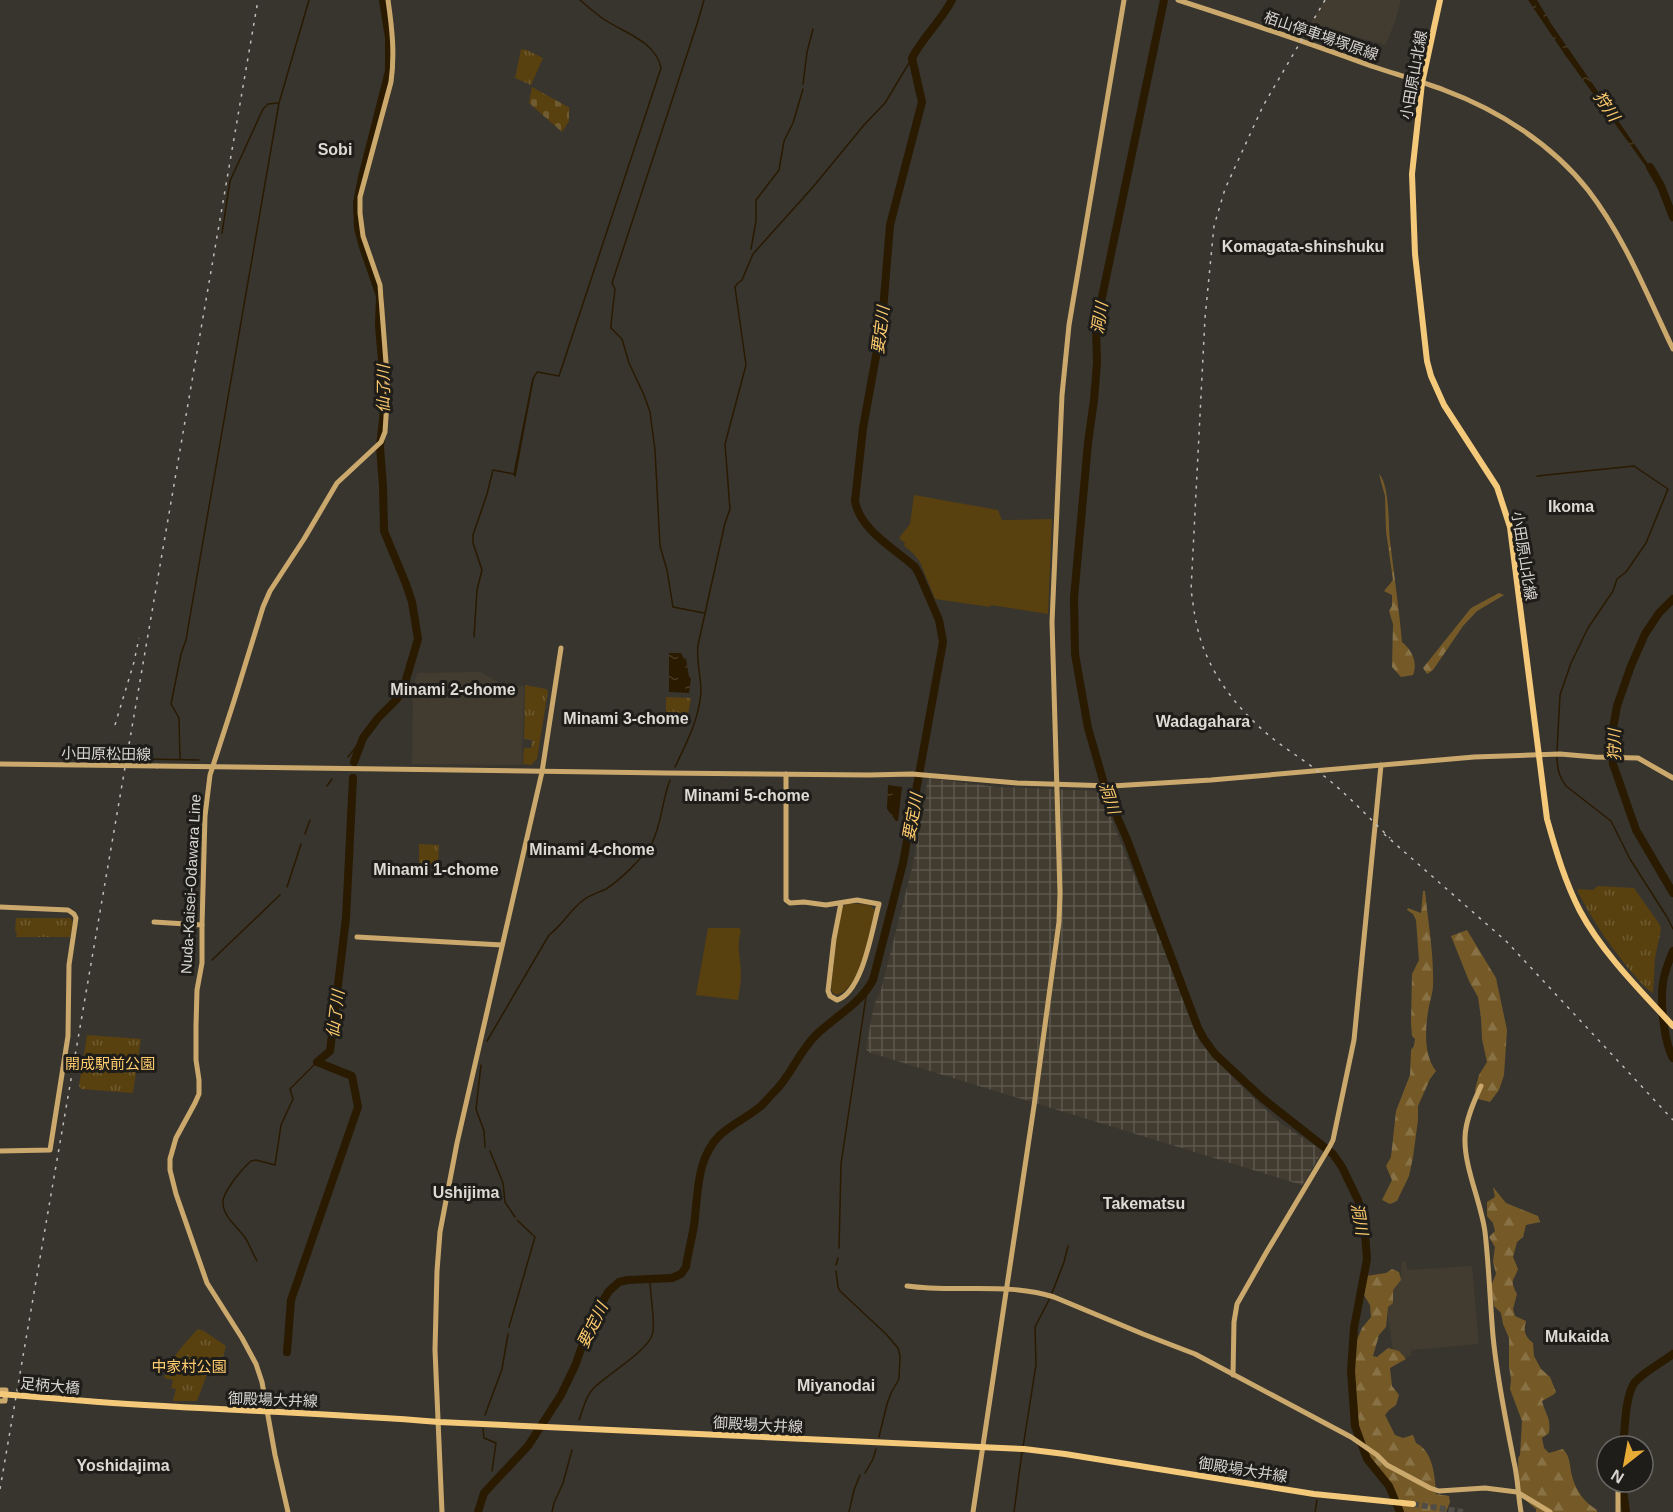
<svg xmlns="http://www.w3.org/2000/svg" width="1673" height="1512" viewBox="0 0 1673 1512" font-family="Arial,'Noto Sans JP',sans-serif">
<style>
.built{fill:#423c30}
.industrial{fill:url(#industrial-grid)}
.green{fill:#58400f}
.forest{fill:url(#forest-firs)}
.cemetery{fill:url(#cemetery-stones)}
.park{fill:url(#park-tufts)}
.water{fill:url(#water-ripples)}
.lines{fill:none;stroke-linecap:round;stroke-linejoin:round}
.stream{stroke:#291a00;stroke-width:1.5}
.river{stroke:#291a00;stroke-width:8}
.primary-tunnel{stroke:#504d47;stroke-width:6;stroke-dasharray:6 3;stroke-linecap:butt}
.secondary{stroke:#cba96d;stroke-width:5}
.primary{stroke:#f4c97a;stroke-width:6}
.rail{stroke:#c0bdba;stroke-width:1.5;stroke-dasharray:3 6;stroke-linecap:butt}
.secondary-bridge{stroke:#cba96d;stroke-width:5}
.primary-bridge{stroke:#f4c97a;stroke-width:6}
.labels{text-anchor:middle;stroke-width:6;stroke-linejoin:round;paint-order:stroke}
.street-label{font-size:15px;fill:#d8d5d2;stroke:#1e1d1a}
.park-label{font-size:15px;fill:#ffcc6d;stroke:#1e1d1a}
.water-label{font-size:16px;font-style:italic;fill:#fdca6c;stroke:#1e1d1a}
.neighbourhood-label{font-size:16px;font-weight:bold;fill:#dedad3;stroke:#1e1d1a}
</style>
<defs>
<pattern id="industrial-grid" width="8" height="8" patternUnits="userSpaceOnUse" patternTransform="scale(1.5)"><rect width="8" height="8" fill="#423c30"/><path d="M0 4h8M4 0v8" fill="none" stroke="#5d574d"/></pattern>
<pattern id="forest-firs" width="22" height="20" patternUnits="userSpaceOnUse" patternTransform="scale(1.5)"><rect width="22" height="20" fill="#755a27"/><path d="M5 1l3.5 6h-7zM16 11l3.5 6h-7z" fill="#887145"/></pattern>
<pattern id="cemetery-stones" width="16" height="16" patternUnits="userSpaceOnUse" patternTransform="scale(1.5)"><rect width="16" height="16" fill="#58400f"/><path d="M2 7V4a2 2 0 0 1 4 0v3zM10 15v-3a2 2 0 0 1 4 0v3z" fill="#6f5b31"/></pattern>
<pattern id="park-tufts" width="24" height="20" patternUnits="userSpaceOnUse" patternTransform="scale(1.5)"><rect width="24" height="20" fill="#58400f"/><path d="M3 7l-1-3M5 7V3M7 7l1-3M15 17l-1-3M17 17v-4M19 17l1-3" fill="none" stroke="#6f5b31"/></pattern>
<pattern id="water-ripples" width="26" height="14" patternUnits="userSpaceOnUse" patternTransform="scale(1.5)"><rect width="26" height="14" fill="#291a00"/><path d="M2 4q2-2 4 0t4 0M15 11q2-2 4 0t4 0" fill="none" stroke="#473a24"/></pattern>
</defs>
<rect width="100%" height="100%" fill="#38352f"/>
<g class="built">
<polygon points="1325,0 1401,0 1394,25 1385,45 1337,31 1336,33 1311,22"/>
<polygon points="481,672 501,684 524,686 522,765 412,764 413,688 417,674 418,673"/>
<polygon points="1402,1261 1406,1261 1407,1270 1472,1266 1479,1344 1411,1350 1411,1356 1398,1359 1393,1350 1387,1310 1389,1290 1401,1275"/>
</g>
<polygon class="industrial" points="928,778 996,787 1100,791 1160,939 1188,1014 1200,1043 1244,1089 1280,1123 1323,1151 1302,1185 868,1052 866,1048 874,1005 881,990 913,864"/>
<g class="green">
<polygon points="914,495 998,510 1002,520 1052,519 1048,614 991,605 990,607 935,599 920,562 913,553 904,546 905,543 899,538 910,524"/>
<path d="M 848,903 L 870,905 L 874,909 L 875,912 C 869,933 861,989 837,995 L 833,993 L 831,989 L 836,939 L 842,907 Z"/>
<path d="M 708,928 L 739,928 L 741,930 C 736,948 741,957 741,975 C 741,983 739,991 738,1000 L 696,995 Z"/>
</g>
<g class="forest">
<path d="M 1379,474 C 1390,485 1388,525 1390,541 C 1394,575 1399,608 1402,642 C 1412,650 1418,663 1413,675 L 1401,677 L 1392,667 L 1393,624 L 1389,611 L 1392,606 L 1392,595 L 1384,591 L 1393,580 L 1386,531 L 1385,496 Z"/>
<polygon points="1499,593 1504,595 1477,611 1463,626 1433,670 1427,674 1423,668 1471,608"/>
<path d="M 1423,891 L 1425,891 C 1428,922 1434,954 1433,985 C 1433,994 1429,1003 1428,1012 C 1425,1031 1424,1056 1436,1071 L 1430,1079 L 1418,1106 L 1418,1120 L 1413,1157 L 1409,1176 L 1397,1201 L 1390,1204 L 1382,1200 L 1392,1180 L 1386,1166 L 1391,1157 L 1396,1111 L 1410,1075 L 1411,1050 L 1414,1046 L 1415,1039 L 1412,1036 L 1411,1023 L 1412,974 L 1419,960 L 1416,920 L 1413,914 L 1407,910 L 1408,908 L 1421,913 Z"/>
<polygon points="1467,930 1496,978 1507,1030 1504,1075 1499,1090 1490,1102 1478,1099 1475,1090 1479,1075 1487,1062 1482,1039 1481,1018 1478,997 1469,981 1451,936"/>
<path d="M 1493,1187 L 1506,1203 L 1538,1216 L 1540,1222 L 1526,1225 L 1523,1237 L 1517,1242 L 1513,1257 L 1518,1269 C 1514,1281 1509,1279 1517,1294 L 1513,1309 L 1515,1316 L 1526,1321 C 1523,1331 1525,1337 1533,1343 L 1534,1356 L 1541,1369 L 1550,1377 L 1556,1392 L 1553,1395 L 1542,1401 C 1546,1416 1551,1417 1549,1433 L 1542,1438 L 1544,1448 L 1549,1453 L 1563,1449 C 1571,1458 1569,1464 1572,1476 C 1576,1491 1584,1502 1597,1510 L 1597,1512 L 1536,1512 L 1536,1509 L 1519,1495 L 1518,1458 L 1520,1455 L 1522,1421 L 1510,1389 L 1511,1379 L 1509,1366 L 1509,1338 L 1503,1324 L 1501,1313 L 1494,1306 L 1491,1286 L 1496,1274 L 1493,1261 L 1495,1247 L 1489,1237 L 1495,1231 L 1493,1223 L 1487,1216 L 1487,1202 L 1495,1197 Z"/>
<path d="M 1392,1269 L 1399,1272 L 1401,1280 L 1393,1290 L 1393,1303 L 1388,1307 L 1386,1327 L 1379,1335 L 1373,1356 L 1377,1357 L 1388,1348 L 1399,1351 L 1406,1359 L 1390,1368 L 1392,1386 L 1399,1395 L 1396,1405 L 1389,1410 L 1385,1415 L 1395,1435 L 1403,1438 L 1413,1435 L 1416,1443 C 1433,1451 1435,1476 1436,1494 L 1449,1496 L 1450,1502 L 1446,1512 L 1403,1512 L 1393,1488 L 1368,1454 L 1357,1423 L 1353,1373 L 1357,1340 L 1362,1328 L 1371,1317 L 1370,1305 L 1362,1292 L 1366,1276 L 1386,1273 Z"/>
</g>
<polygon class="cemetery" points="532,87 570,108 569,111 569,121 562,132 529,103"/>
<g class="park">
<polygon points="521,49 527,50 543,58 531,85 515,78"/>
<polygon points="525,685 546,689 548,691 537,759 531,765 523,764 524,748 531,748 532,740 524,739"/>
<polygon points="666,697 691,698 688,714 666,713"/>
<polygon points="419,844 439,845 438,865 419,864"/>
<path d="M 1598,886 L 1634,888 L 1660,925 L 1661,929 L 1655,958 L 1653,993 C 1646,989 1641,983 1636,977 C 1613,951 1594,923 1578,892 L 1578,889 L 1593,890 Z"/>
<polygon points="16,918 70,918 73,922 70,937 16,937 17,932 15,931"/>
<polygon points="87,1035 141,1039 133,1093 81,1089 79,1086"/>
<path d="M 198,1329 L 204,1331 L 226,1346 L 219,1371 L 223,1373 L 224,1377 L 209,1369 L 197,1401 L 173,1401 L 176,1389 L 171,1388 L 173,1380 L 164,1378 C 171,1357 184,1344 198,1329 Z"/>
</g>
<g class="water">
<polygon points="1528,0 1537,0 1552,25 1655,174 1647,168 1565,55"/>
<polygon points="669,653 681,653 684,659 686,658 689,677 691,678 689,693 669,692"/>
<polygon points="888,785 902,787 898,821 896,821 887,809"/>
</g>
<g class="lines">
<g class="stream">
<polyline points="704,0 697,24 612,283 615,289 611,324 611,328 622,339 629,363 644,395 650,412 655,450 660,546 667,570 673,607 704,613"/>
<polyline points="803,84 807,52 813,29"/>
<polyline points="222,233 230,181 263,109 268,104 278,103"/>
<polyline points="751,249 756,221 756,200 779,170 784,141 793,123 803,89"/>
<polyline points="514,474 533,379"/>
<polyline points="1537,476 1634,466 1668,489 1646,543 1626,572 1617,579 1613,591 1588,628 1571,663 1560,695 1557,751"/>
<path d="M 474,637 L 477,590 L 482,570 L 473,543 L 473,535 L 487,494 L 493,470 L 514,474 L 515,476 L 533,379 L 537,372 L 559,376 L 661,68 C 656,41 622,32 602,18 C 595,13 587,6 580,0"/>
<path d="M 1557,756 C 1557,769 1559,776 1566,786 L 1611,821 L 1630,859 L 1667,917 L 1673,929"/>
<polyline points="348,757 363,738"/>
<polyline points="137,759 199,760"/>
<polyline points="180,759 179,718 171,704 181,654 186,640 188,628 279,103 309,0"/>
<path d="M 675,767 C 687,742 699,719 701,692 C 701,676 696,661 698,645 L 725,523 L 730,509 L 725,444 L 746,365 L 735,287 L 738,283 L 742,280 L 753,254 L 813,187 L 864,125 L 885,103 L 912,58"/>
<polyline points="327,786 332,779"/>
<polyline points="305,834 310,820"/>
<polyline points="287,887 301,844"/>
<polyline points="212,960 280,895"/>
<path d="M 487,1041 L 549,935 C 562,925 569,912 581,902 C 588,895 598,893 606,889 C 620,880 644,857 652,843 C 662,823 662,800 670,780"/>
<polyline points="481,1065 476,1109 484,1131 485,1147"/>
<polyline points="490,1151 503,1183 505,1202 515,1217"/>
<polyline points="839,1248 841,1164 867,990"/>
<path d="M 257,1261 C 253,1254 250,1246 246,1239 C 239,1228 224,1218 223,1204 C 221,1193 243,1168 251,1161 L 256,1160 L 275,1165 L 281,1125 L 293,1099 L 290,1089 L 317,1062"/>
<polyline points="836,1265 838,1258"/>
<polyline points="836,1271 838,1287 840,1291 886,1334 898,1348 900,1356 899,1379 891,1393 887,1404 879,1437"/>
<polyline points="1052,1293 1064,1262 1068,1246"/>
<polyline points="509,1327 535,1237 517,1220"/>
<polyline points="485,1415 502,1369 508,1334"/>
<path d="M 579,1420 C 583,1410 585,1398 592,1390 C 605,1375 650,1351 653,1332 C 655,1319 650,1295 650,1280"/>
<polyline points="483,1429 484,1438 496,1443 492,1471"/>
<polyline points="1023,1447 1036,1365 1035,1327 1050,1298"/>
<polyline points="865,1473 873,1459 876,1449"/>
<polyline points="493,1479 494,1483"/>
<polyline points="552,1512 554,1503 563,1483 572,1450"/>
<polyline points="849,1512 854,1490 860,1475"/>
<polyline points="1014,1512 1022,1452"/>
<polyline points="1315,1512 1317,1500"/>
</g>
<g class="river">
<polyline points="383,0 389,38 389,71 362,177 357,203 358,228 363,247 380,296 379,326 385,395"/>
<polyline points="1164,0 1096,326 1097,363 1094,400 1088,443 1074,598 1075,654 1088,728 1107,794 1126,837 1198,1028 1204,1039 1215,1054 1262,1098 1333,1154 1342,1167 1358,1200 1364,1221 1367,1259 1354,1328 1351,1371 1355,1426 1367,1459 1389,1486 1400,1512"/>
<polyline points="1650,167 1661,186 1673,217"/>
<polyline points="1673,599 1659,613 1645,634 1631,666 1617,706 1611,740 1613,764 1636,830 1673,893"/>
<polyline points="354,762 363,738 378,718 397,699 405,683 418,639 412,602 406,584 384,531 383,486 380,447 384,410"/>
<path d="M 1673,951 C 1669,961 1664,972 1663,983 C 1660,1001 1664,1042 1673,1058"/>
<polyline points="287,1352 291,1300 358,1107 352,1076 317,1062 330,1051 332,1035 346,918 353,778"/>
<path d="M 1623,1446 C 1625,1429 1625,1395 1635,1382 C 1645,1371 1661,1363 1673,1354"/>
<polyline points="1622,1482 1626,1512"/>
<path d="M 478,1512 L 484,1493 L 528,1446 L 561,1395 L 575,1366 L 592,1318 L 609,1291 L 619,1282 L 628,1280 L 672,1278 L 681,1274 L 686,1267 C 688,1250 694,1233 695,1217 C 698,1189 698,1156 720,1135 C 732,1124 748,1117 761,1106 C 766,1101 771,1095 777,1089 C 792,1073 800,1050 817,1034 C 836,1016 860,1004 873,980 L 903,863 L 943,642 L 939,620 L 919,574 L 915,567 C 894,548 860,530 855,501 L 863,428 L 882,323 L 890,225 L 922,102 L 912,58 C 923,37 941,21 952,0"/>
</g>
<polyline class="primary-tunnel" points="1413,1504 1463,1512"/>
<g class="secondary">
<path d="M 1178,0 C 1243,21 1307,42 1371,66 C 1395,74 1420,81 1444,90 C 1498,110 1552,144 1588,190 C 1625,238 1647,295 1673,349"/>
<polyline points="157,766 665,773 869,775 912,774 1017,783 1112,786 1211,780 1474,757 1560,754 1595,757 1638,758 1673,778"/>
<path d="M 786,774 L 786,900 L 790,903 L 804,902 L 826,905 L 857,900 L 879,904 C 872,929 863,992 837,1000 L 830,996 L 828,991 L 834,939 L 841,903"/>
<polyline points="0,907 68,910 74,914 76,918 69,965 68,1036 50,1150 0,1151"/>
<polyline points="154,922 202,925"/>
<polyline points="357,937 502,945"/>
<path d="M 1481,1086 C 1474,1101 1465,1121 1465,1138 C 1464,1167 1481,1202 1485,1232 C 1489,1266 1490,1302 1493,1336 C 1497,1379 1506,1421 1514,1462 C 1518,1479 1518,1495 1521,1512"/>
<path d="M 907,1286 C 956,1293 1007,1282 1054,1297 L 1143,1334 L 1195,1354 L 1351,1437 L 1377,1455 L 1387,1465 L 1430,1488 L 1439,1491 L 1485,1488 L 1517,1492 L 1550,1512"/>
<polyline points="1233,1375 1234,1322 1237,1304 1266,1253 1330,1146 1333,1140 1354,1040 1381,765"/>
<polyline points="0,1390 6,1390 5,1401 0,1401"/>
<polyline points="1618,1482 1618,1512"/>
<path d="M 288,1512 L 275,1455 L 262,1382 L 256,1364 L 242,1338 L 207,1283 L 176,1194 L 170,1170 L 170,1159 L 176,1138 L 195,1103 L 199,1094 L 199,1080 L 196,1060 L 196,1026 L 197,990 L 202,963 L 202,925 L 205,816 L 210,775 L 234,701 L 263,607 L 270,591 L 304,539 L 337,483 L 381,442 L 385,432 L 387,401 L 387,376 L 380,285 L 363,236 L 360,213 L 360,197 L 391,82 C 395,54 392,28 388,0"/>
<polyline points="442,1512 435,1350 437,1271 440,1232 457,1143 542,772 561,648"/>
<polyline points="973,1512 1034,1106 1059,922 1060,893 1052,622 1062,395 1069,325 1124,0"/>
</g>
<g class="primary">
<path d="M 1440,0 L 1422,83 L 1412,174 L 1415,254 L 1427,361 L 1431,376 L 1444,405 L 1497,487 L 1510,527 L 1547,819 C 1556,851 1565,882 1580,911 C 1603,954 1641,991 1673,1026"/>
<path d="M 99,1402 C 212,1410 326,1413 439,1422 L 1024,1449 L 1065,1454 L 1314,1494 L 1413,1504"/>
</g>
<g class="rail">
<path d="M 1325,0 L 1263,106 L 1225,189 L 1214,226 L 1205,318 L 1191,590 C 1193,602 1194,614 1197,626 C 1206,668 1233,704 1265,732 C 1283,748 1305,760 1324,776 C 1348,795 1368,817 1390,838"/>
<polyline points="115,725 134,662 139,638"/>
<polyline points="1384,834 1507,942 1673,1120"/>
<polyline points="0,1489 258,0"/>
</g>
<polyline class="secondary-bridge" points="0,764 157,766"/>
<polyline class="primary-bridge" points="0,1394 99,1402"/>
</g>
<g class="labels">
<g class="street-label">
<text transform="translate(1321 36) rotate(19)" y="5">栢山停車場塚原線</text>
<text transform="translate(1414 75) rotate(-80)" y="5">小田原山北線</text>
<text transform="translate(1524 556) rotate(81)" y="5">小田原山北線</text>
<text transform="translate(106 754) rotate(1)" y="5">小田原松田線</text>
<text transform="translate(191 884) rotate(-87)" y="5">Nuda-Kaisei-Odawara Line</text>
<text transform="translate(50 1386) rotate(5)" y="5">足柄大橋</text>
<text transform="translate(273 1400) rotate(2)" y="5">御殿場大井線</text>
<text transform="translate(758 1425) rotate(3)" y="5">御殿場大井線</text>
<text transform="translate(1243 1470) rotate(9)" y="5">御殿場大井線</text>
</g>
<g class="park-label">
<text x="110" y="1069">開成駅前公園</text>
<text x="189" y="1372">中家村公園</text>
</g>
<g class="water-label">
<text transform="translate(1607 106) rotate(55)" y="6">狩川</text>
<text transform="translate(1099 318) rotate(-81)" y="6">洞川</text>
<text transform="translate(880 330) rotate(-83)" y="6">要定川</text>
<text transform="translate(383 389) rotate(-90)" y="6">仙了川</text>
<text transform="translate(1614 745) rotate(-90)" y="6">狩川</text>
<text transform="translate(1110 798) rotate(71)" y="6">洞川</text>
<text transform="translate(912 817) rotate(-80)" y="6">要定川</text>
<text transform="translate(335 1014) rotate(-83)" y="6">仙了川</text>
<text transform="translate(1360 1219) rotate(80)" y="6">洞川</text>
<text transform="translate(592 1325) rotate(-64)" y="6">要定川</text>
</g>
<g class="neighbourhood-label">
<text x="335" y="155">Sobi</text>
<text x="1303" y="252">Komagata-shinshuku</text>
<text x="1571" y="512">Ikoma</text>
<text x="453" y="695">Minami 2-chome</text>
<text x="626" y="724">Minami 3-chome</text>
<text x="1203" y="727">Wadagahara</text>
<text x="747" y="801">Minami 5-chome</text>
<text x="592" y="855">Minami 4-chome</text>
<text x="436" y="875">Minami 1-chome</text>
<text x="466" y="1198">Ushijima</text>
<text x="1144" y="1209">Takematsu</text>
<text x="1577" y="1342">Mukaida</text>
<text x="836" y="1391">Miyanodai</text>
<text x="123" y="1471">Yoshidajima</text>
</g>
</g>
<g transform="translate(1625 1464) rotate(211)"><circle r="28" fill="#1e1d1a" stroke="#686764" stroke-width="1.5"/>
<path d="M0-4.5L10 22L0 15L-10 22Z" fill="#e6ac36"/>
<text y="-9" font-size="16" font-weight="bold" text-anchor="middle" fill="#d8d5d2">N</text>
</g>
</svg>
